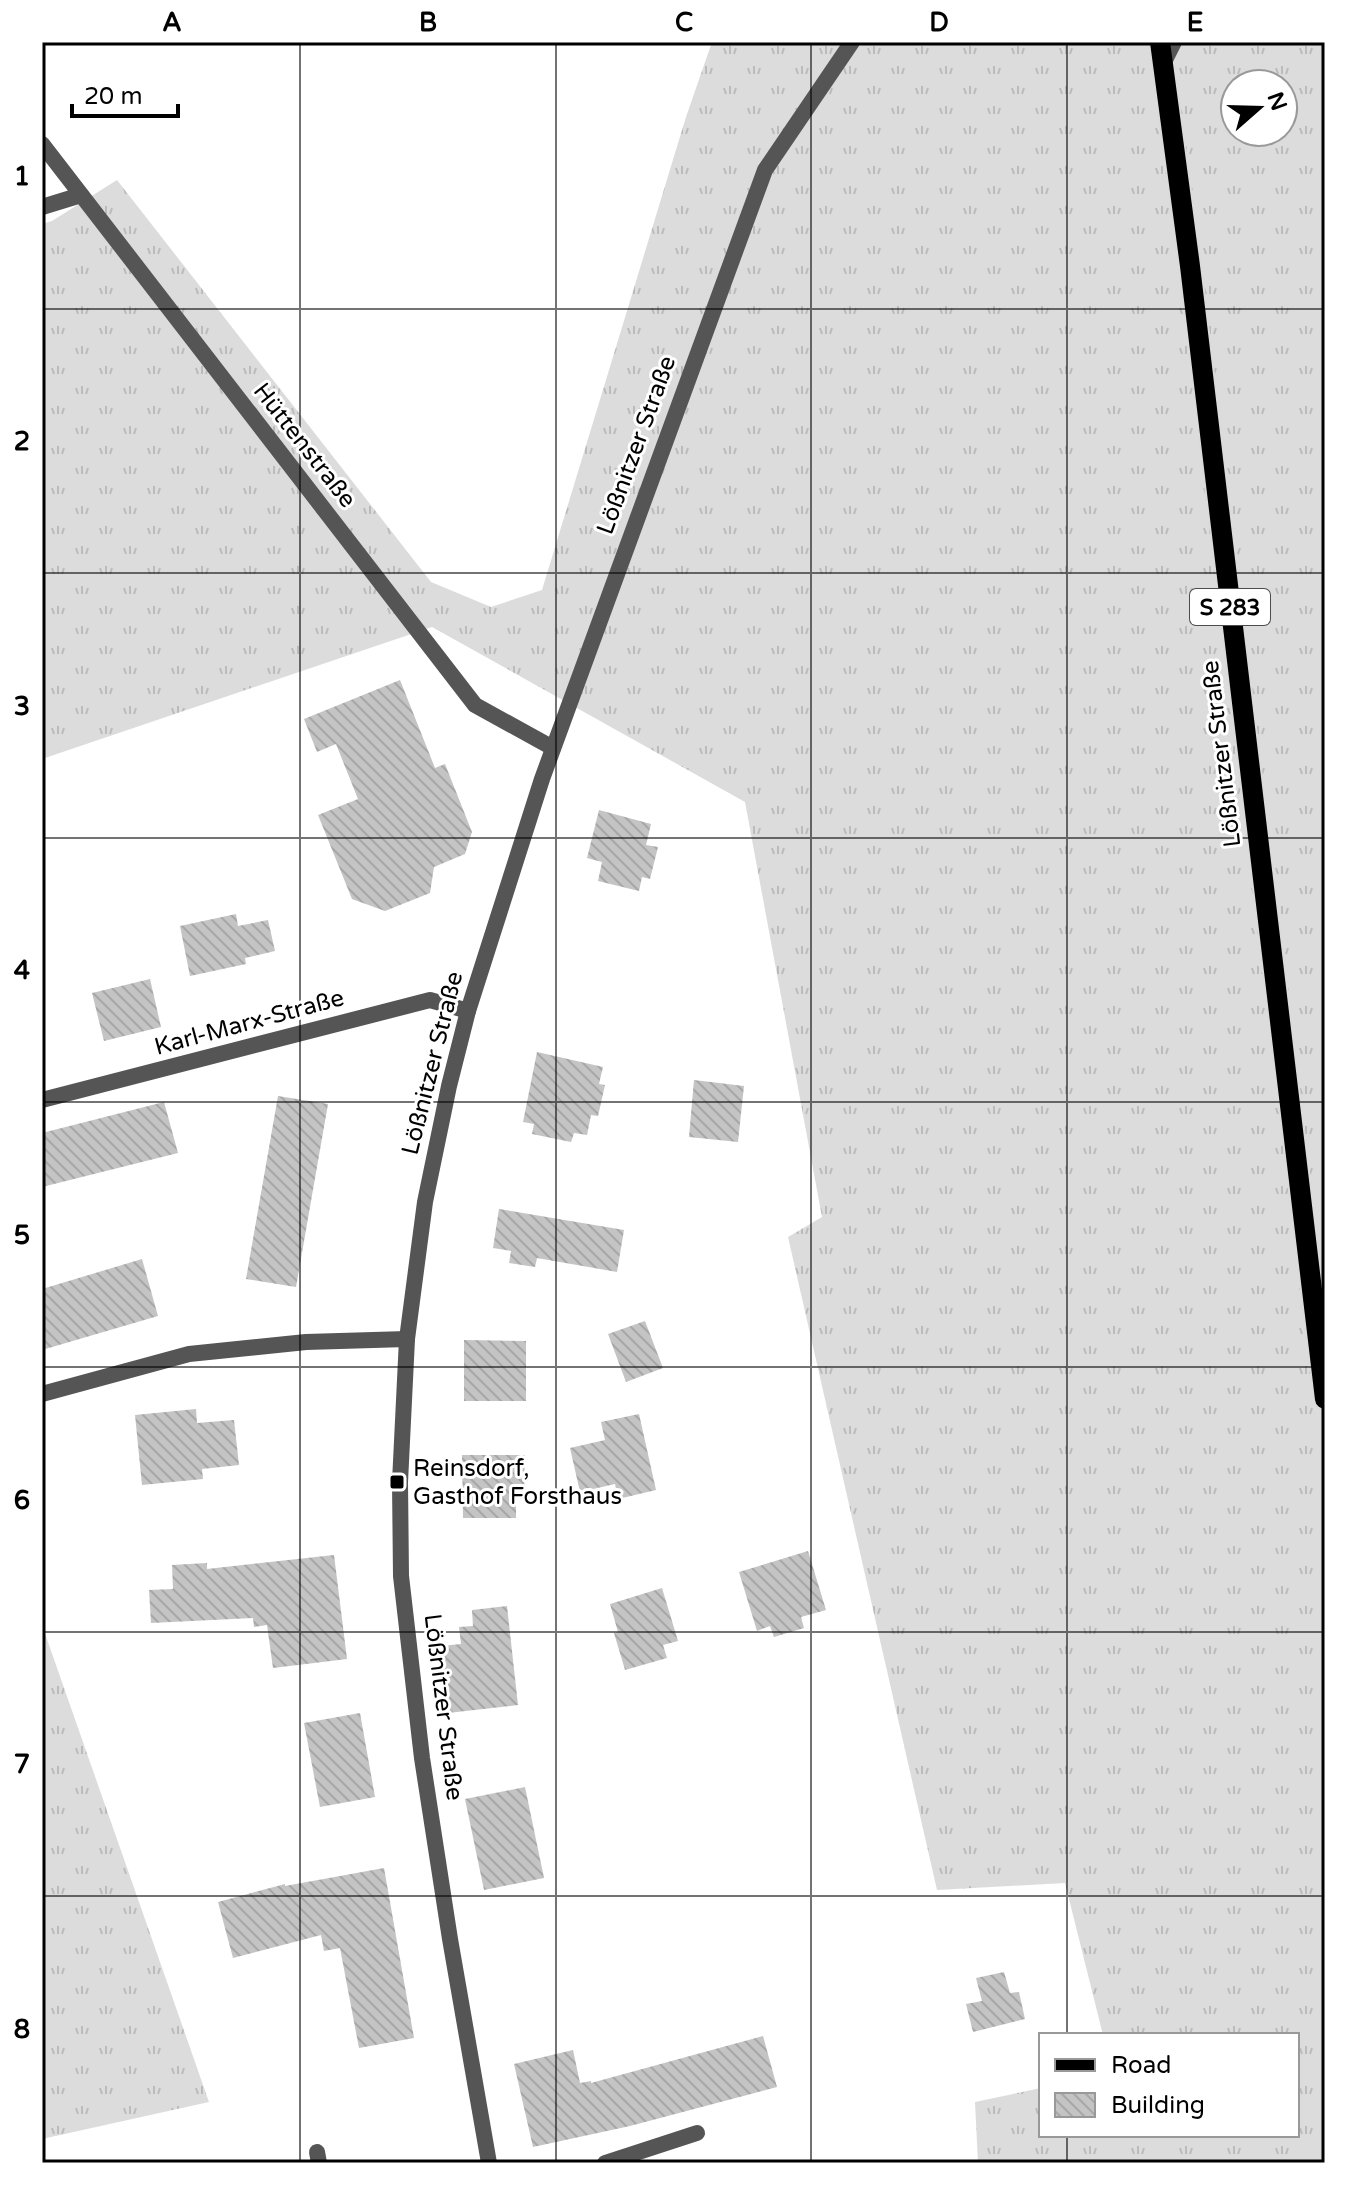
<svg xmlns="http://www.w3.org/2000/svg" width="1367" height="2205" viewBox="0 0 1367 2205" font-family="'Varela Round',sans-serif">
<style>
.grass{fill:url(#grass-tufts);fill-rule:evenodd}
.building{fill:url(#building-back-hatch)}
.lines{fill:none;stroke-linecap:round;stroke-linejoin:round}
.primary-casing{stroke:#dbdbdb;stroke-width:24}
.service{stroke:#555;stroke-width:16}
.minor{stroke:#555;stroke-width:16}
.primary{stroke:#000;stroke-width:20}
.grid{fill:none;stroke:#000;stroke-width:2;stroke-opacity:0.55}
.poi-dot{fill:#000;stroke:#fff;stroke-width:3}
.labels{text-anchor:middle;stroke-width:6;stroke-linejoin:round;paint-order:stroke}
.shield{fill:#fff;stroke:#4c4c4c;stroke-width:2}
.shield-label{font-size:22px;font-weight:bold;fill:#000}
.street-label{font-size:24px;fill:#000;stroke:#fff}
.poi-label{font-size:24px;fill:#000;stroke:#fff;text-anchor:start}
.neatline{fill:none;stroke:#000;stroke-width:3}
.grid-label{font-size:26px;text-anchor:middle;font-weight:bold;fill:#000}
</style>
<defs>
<pattern id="grass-tufts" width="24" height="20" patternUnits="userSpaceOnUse" patternTransform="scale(2)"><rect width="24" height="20" fill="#dcdcdc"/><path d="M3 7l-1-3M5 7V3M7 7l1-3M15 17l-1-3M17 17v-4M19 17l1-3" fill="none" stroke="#bbb"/></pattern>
<pattern id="building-back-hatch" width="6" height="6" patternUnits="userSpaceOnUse" patternTransform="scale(2)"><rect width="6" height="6" fill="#c4c4c4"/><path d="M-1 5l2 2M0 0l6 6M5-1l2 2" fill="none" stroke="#a7a7a7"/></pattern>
</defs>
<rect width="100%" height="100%" fill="#fff"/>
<g class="grass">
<path d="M 712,42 L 1325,42 L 1325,2163 L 978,2163 L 975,2102 L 1041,2088 L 1041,2135 L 1297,2135 L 1297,2035 L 1103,2035 L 1065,1883 L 937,1890 L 788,1237 L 822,1217 L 745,802 L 432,627 L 42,759 L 42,224 L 52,221 L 117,180 L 431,582 L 491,607 L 542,590 L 686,117 ZM 1235,84 L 1283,84 L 1283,132 L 1235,132 Z"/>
<polygon points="42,1625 209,2102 42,2139"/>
</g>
<g class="building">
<polygon points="400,680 435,768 445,764 472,832 465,854 434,867 430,893 385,911 352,899 318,815 358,799 336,744 317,752 304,719"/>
<polygon points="599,810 651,824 646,845 658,847 650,879 642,877 639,891 598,881 602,862 587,858"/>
<polygon points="236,914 238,926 268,920 275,951 245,958 246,964 190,976 180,926"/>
<polygon points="150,979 161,1027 104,1041 92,993"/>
<polygon points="537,1052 603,1067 599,1084 605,1085 598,1116 591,1115 587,1135 574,1133 571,1142 532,1134 534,1124 523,1122"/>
<polygon points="694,1080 744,1086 738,1142 689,1137"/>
<polygon points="278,1096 328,1104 296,1287 246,1279"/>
<polygon points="164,1102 178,1153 42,1187 42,1133"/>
<polygon points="499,1209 624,1230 617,1272 537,1258 535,1267 509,1263 511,1251 493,1248"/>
<polygon points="142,1259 158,1316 42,1350 42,1289"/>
<polygon points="645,1321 663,1368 626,1382 608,1334"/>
<polygon points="464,1340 526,1341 526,1401 464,1401"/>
<polygon points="196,1409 197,1423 234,1420 239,1465 202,1469 203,1479 142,1485 135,1415"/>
<polygon points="639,1414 656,1490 618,1499 615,1484 580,1492 570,1448 605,1440 601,1422"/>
<polygon points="462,1455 525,1455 524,1499 516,1499 516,1518 463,1518"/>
<polygon points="808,1551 826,1610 801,1617 804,1628 774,1637 770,1626 757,1631 739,1572"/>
<polygon points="334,1555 347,1659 273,1668 267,1625 254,1627 253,1618 151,1623 149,1590 173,1589 172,1565 207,1563 207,1569"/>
<polygon points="662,1588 678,1641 663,1645 667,1658 625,1670 614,1633 618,1632 610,1604"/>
<polygon points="507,1606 518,1705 448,1713 441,1646 461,1644 459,1627 473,1626 472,1610"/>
<polygon points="360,1713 375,1797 320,1807 304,1723"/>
<polygon points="525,1787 544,1878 484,1890 465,1799"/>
<polygon points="384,1868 414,2038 359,2048 340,1948 324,1951 321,1935 233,1958 218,1902 285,1884 285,1886"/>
<polygon points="1004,1972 1010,1993 1019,1992 1025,2019 973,2032 966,2004 982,2001 976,1978"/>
<polygon points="763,2036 777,2087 630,2126 533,2147 514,2064 573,2050 580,2083 591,2081 591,2083"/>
</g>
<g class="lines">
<g class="primary-casing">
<polyline id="primary" points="1160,42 1190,266 1325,1399"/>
</g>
<g class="service">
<polyline points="42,1394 189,1354 306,1342 407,1339"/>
<polyline points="317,2152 319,2163"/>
</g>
<g class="minor">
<polyline points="1163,64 1174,42"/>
<polyline points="42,144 475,705 553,748"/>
<polyline points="42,207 81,195"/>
<polyline points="42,1100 430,1000 468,1011"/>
<polyline points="489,2163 450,1939 422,1758 401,1576 400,1482 407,1339 425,1202 449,1086 468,1011 542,779 765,170 852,42"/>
<polyline points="605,2163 697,2133"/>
</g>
<use href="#primary" class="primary"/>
</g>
<path class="grid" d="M 300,42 L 300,2163M 556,42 L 556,2163M 811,42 L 811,2163M 1067,42 L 1067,2035M 42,309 L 1325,309M 42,573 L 1325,573M 42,838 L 1325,838M 42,1102 L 1325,1102M 42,1367 L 1325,1367M 42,1632 L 1325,1632M 42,1896 L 1325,1896M 1067,2135 L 1067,2163"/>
<rect class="poi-dot" x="389" y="1474" width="16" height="16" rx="4"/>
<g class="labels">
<rect class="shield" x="1190" y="589" width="80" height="36" rx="6"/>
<g class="shield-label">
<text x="1230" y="615">S 283</text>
</g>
<g class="street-label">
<text transform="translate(305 445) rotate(52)" y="8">Hüttenstraße</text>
<text transform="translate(636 445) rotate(-70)" y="8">Lößnitzer Straße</text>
<text transform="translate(1221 754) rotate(-97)" y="8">Lößnitzer Straße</text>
<text transform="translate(249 1022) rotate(-15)" y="8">Karl-Marx-Straße</text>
<text transform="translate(432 1063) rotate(-76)" y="8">Lößnitzer Straße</text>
<text transform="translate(444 1707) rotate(83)" y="8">Lößnitzer Straße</text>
</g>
<g class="poi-label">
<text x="413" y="1476">Reinsdorf,<tspan x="413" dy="28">Gasthof Forsthaus</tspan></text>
</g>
</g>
<rect width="1367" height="2205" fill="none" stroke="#ffffff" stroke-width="88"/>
<rect x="1039" y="2033" width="260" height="104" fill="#ffffff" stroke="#999999" stroke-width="2"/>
<rect x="1055" y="2059" width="40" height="12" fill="#000000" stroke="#999999" stroke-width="2"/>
<text x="1111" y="2073" font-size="24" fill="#000000">Road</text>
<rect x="1055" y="2093" width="40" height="24" fill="url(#building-back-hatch)" stroke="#999999" stroke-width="2"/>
<text x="1111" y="2113" font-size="24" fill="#000000">Building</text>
<g transform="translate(1259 108) rotate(70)"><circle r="38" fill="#ffffff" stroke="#999999" stroke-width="2"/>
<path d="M0-6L14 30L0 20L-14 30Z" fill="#000000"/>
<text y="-12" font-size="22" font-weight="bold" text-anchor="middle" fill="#000000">N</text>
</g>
<path d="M72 104v12h106v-12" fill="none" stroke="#000000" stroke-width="4"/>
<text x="84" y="104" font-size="24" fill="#000000" stroke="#ffffff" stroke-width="6" paint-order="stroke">20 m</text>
<rect x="44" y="44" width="1279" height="2117" class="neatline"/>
<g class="grid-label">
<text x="172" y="31">A</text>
<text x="428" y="31">B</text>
<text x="684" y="31">C</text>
<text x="939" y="31">D</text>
<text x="1195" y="31">E</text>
<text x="22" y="185">1</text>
<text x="22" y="450">2</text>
<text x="22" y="715">3</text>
<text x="22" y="979">4</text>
<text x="22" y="1244">5</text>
<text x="22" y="1509">6</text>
<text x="22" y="1773">7</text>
<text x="22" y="2038">8</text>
</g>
</svg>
